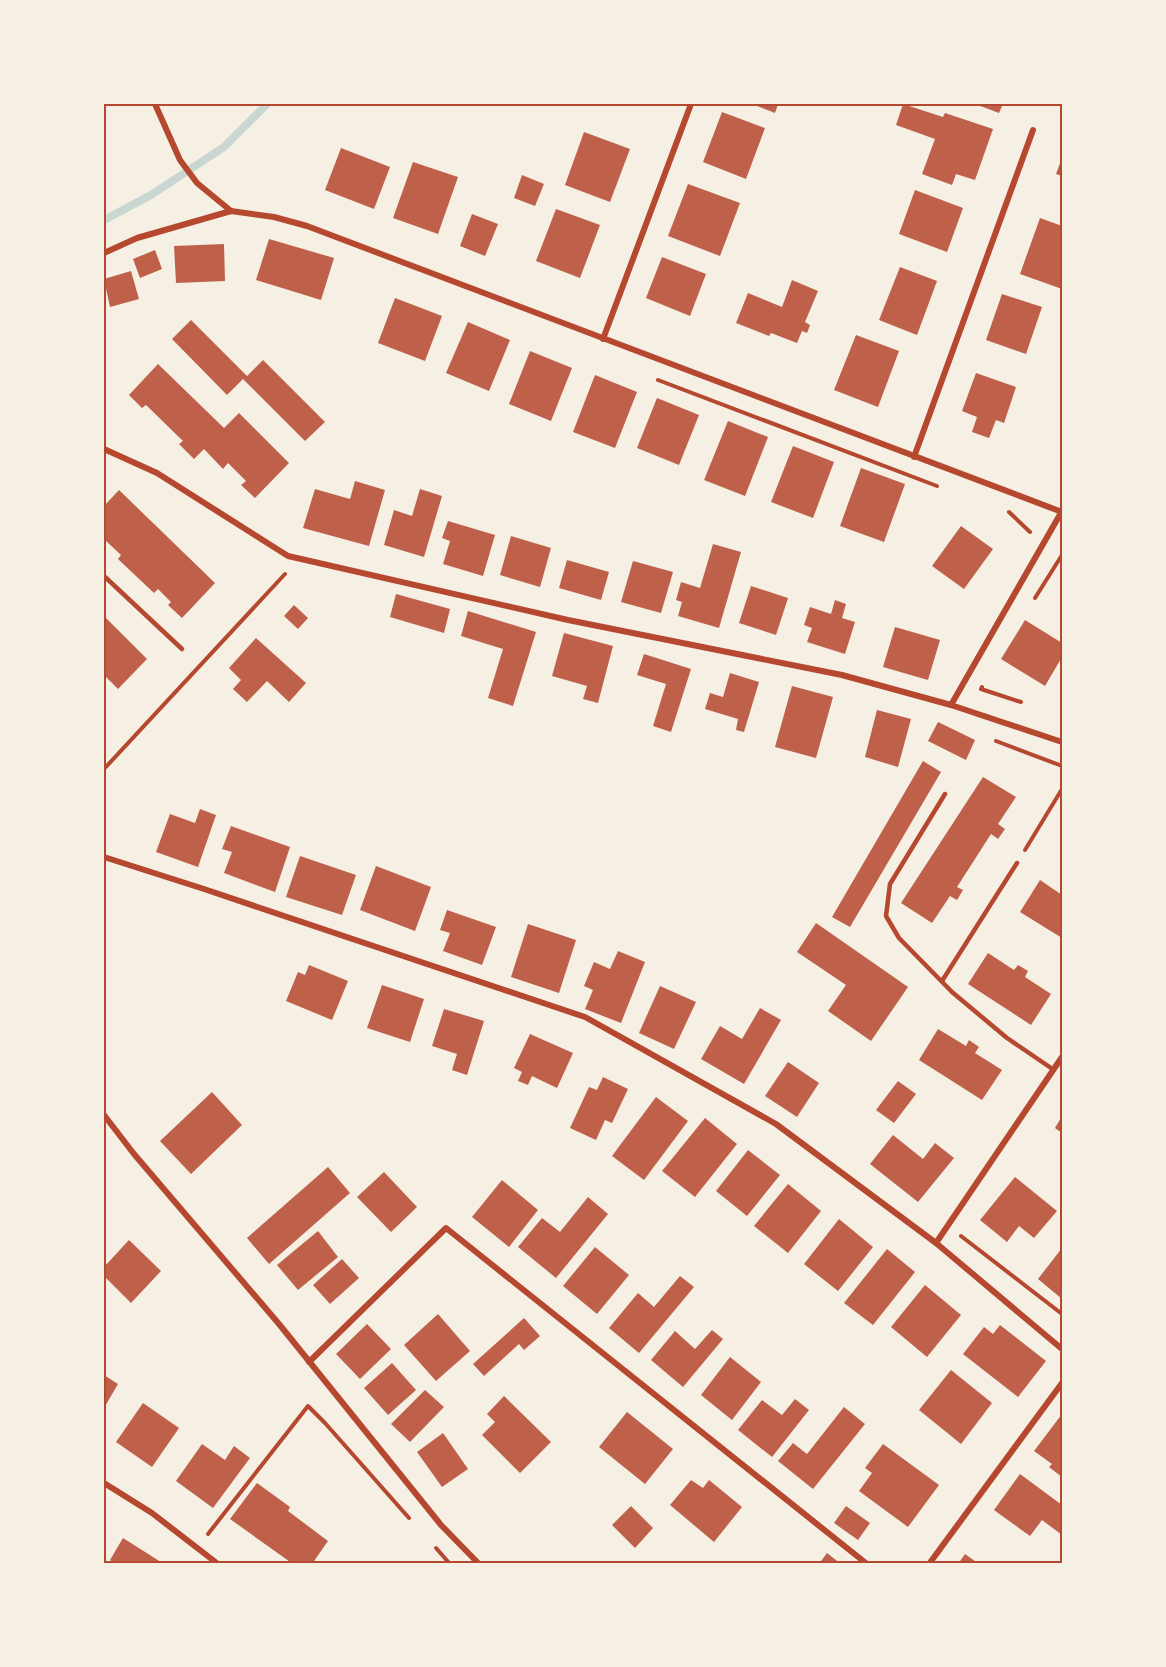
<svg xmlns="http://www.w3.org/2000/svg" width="1166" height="1667" viewBox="0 0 1166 1667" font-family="Lato,sans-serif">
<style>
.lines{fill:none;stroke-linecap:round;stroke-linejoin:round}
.stream{stroke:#c9d6d2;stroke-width:8}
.building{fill:#bf614a}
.path{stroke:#b5482f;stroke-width:4}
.service{stroke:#b5482f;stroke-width:4.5}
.minor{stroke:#b5482f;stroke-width:6}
.neatline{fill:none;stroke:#b5482f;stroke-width:2}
</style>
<rect width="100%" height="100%" fill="#f6efe4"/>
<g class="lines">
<polyline class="stream" points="104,220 151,195 224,147 267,104"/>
</g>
<g class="building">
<polygon points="752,104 778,104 775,113"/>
<polygon points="903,104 943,117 945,113 993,129 975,180 956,174 952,185 922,174 935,139 896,125"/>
<polygon points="975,104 1003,104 999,113"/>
<polygon points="722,112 765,128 746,179 703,162"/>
<polygon points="584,132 630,149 610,202 565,185"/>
<polygon points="341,148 390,167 374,209 325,190"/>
<polygon points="1062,158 1062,176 1056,174"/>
<polygon points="413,162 458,177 438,234 393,218"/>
<polygon points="522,175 544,184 535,206 514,198"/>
<polygon points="688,184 740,203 720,256 668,236"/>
<polygon points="915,190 963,208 947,252 899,234"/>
<polygon points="556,209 600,225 580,278 536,261"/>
<polygon points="472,214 498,224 485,256 460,246"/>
<polygon points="1040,218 1062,226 1062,289 1020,274"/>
<polygon points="269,239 334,258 321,300 256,280"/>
<polygon points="224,244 225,281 176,283 174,246"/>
<polygon points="155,250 162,269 140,278 133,259"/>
<polygon points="662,257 706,274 690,316 646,298"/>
<polygon points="900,267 937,281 917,335 879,320"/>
<polygon points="131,271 139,299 110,307 104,279"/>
<polygon points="792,280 818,291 805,322 810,325 807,333 802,331 797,343 771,333 769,336 736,323 748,293 782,307"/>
<polygon points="1002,294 1042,307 1026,354 986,340"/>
<polygon points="395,298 442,316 425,361 378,343"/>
<polygon points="191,320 247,376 263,360 325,422 305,441 243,379 227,395 172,339"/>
<polygon points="468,322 510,340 489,391 446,373"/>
<polygon points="856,335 899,351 878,407 834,390"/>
<polygon points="530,351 572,368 551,421 509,404"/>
<polygon points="158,364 224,428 239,413 289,463 255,498 241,485 246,481 228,463 223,469 204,449 194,459 179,444 183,441 146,405 142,408 129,395"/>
<polygon points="976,373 1016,387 1004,423 996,420 989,438 972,432 977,417 962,411"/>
<polygon points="595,375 637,392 615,448 573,432"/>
<polygon points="657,398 699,415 679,465 637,448"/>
<polygon points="728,421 768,437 745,496 704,480"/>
<polygon points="793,446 834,462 813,518 771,502"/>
<polygon points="861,468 905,484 884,542 840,526"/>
<polygon points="355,481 385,490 369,546 303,528 315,489 350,499"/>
<polygon points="420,489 442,496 424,557 384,545 394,510 412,516"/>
<polygon points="119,490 215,583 182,618 168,605 171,602 158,589 154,593 118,559 121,555 106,541 104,543 104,506"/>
<polygon points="448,521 495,535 483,576 443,564 450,541 442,538"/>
<polygon points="961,526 993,549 964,589 932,566"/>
<polygon points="511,536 551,548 540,587 500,575"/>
<polygon points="713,544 741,552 719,628 678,616 682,602 676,600 681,582 700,588"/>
<polygon points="567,560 609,572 601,600 559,588"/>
<polygon points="633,561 673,572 661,613 621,602"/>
<polygon points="751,586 788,598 776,635 739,623"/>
<polygon points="396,594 450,609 444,633 390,617"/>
<polygon points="835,600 846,604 842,618 855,622 845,654 807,642 812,628 804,625 810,607 831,614"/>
<polygon points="294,605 308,618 298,629 284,616"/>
<polygon points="468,611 536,632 513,706 488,698 503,649 461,636"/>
<polygon points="104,616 147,659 118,689 104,675"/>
<polygon points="1025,620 1062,643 1062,657 1045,686 1001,659"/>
<polygon points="895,627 940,640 928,680 883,667"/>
<polygon points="564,633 613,646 598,703 583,699 587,686 552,676"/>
<polygon points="256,638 306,683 289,702 267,681 247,702 233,689 241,680 229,668"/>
<polygon points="644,654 691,669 671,732 653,726 666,684 637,675"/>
<polygon points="730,673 759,682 744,732 736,730 738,719 705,709 710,693 723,697"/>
<polygon points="792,686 833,697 816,758 775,747"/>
<polygon points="877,710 911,719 898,767 865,757"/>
<polygon points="938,722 975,740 966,760 928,741"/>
<polygon points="923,761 941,772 850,927 832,917"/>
<polygon points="983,777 1016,797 998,824 1005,829 998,839 991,834 957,887 963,890 957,900 950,896 932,923 901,903"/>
<polygon points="200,809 216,815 198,867 156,852 170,814 195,823"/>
<polygon points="231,826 290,847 275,892 224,873 232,852 222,849"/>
<polygon points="300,856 356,875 342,915 286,897"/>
<polygon points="376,866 431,887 415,931 360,910"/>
<polygon points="1040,880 1062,895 1062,938 1020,912"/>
<polygon points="447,910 496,927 482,965 443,951 450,933 440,930"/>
<polygon points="816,923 908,987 871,1041 828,1011 846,985 797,952"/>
<polygon points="528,924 576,940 559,993 511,977"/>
<polygon points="618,951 645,962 621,1023 585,1009 593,990 584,986 594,962 610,969"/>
<polygon points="988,953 1014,970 1018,965 1028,971 1025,977 1051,994 1031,1025 968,984"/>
<polygon points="309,965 348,981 332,1020 286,1001 298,972 305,975"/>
<polygon points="382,985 424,999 410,1042 367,1028"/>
<polygon points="660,986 696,1002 674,1049 639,1033"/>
<polygon points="760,1008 781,1020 744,1084 701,1059 720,1026 742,1039"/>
<polygon points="444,1009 484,1021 467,1075 452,1070 457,1054 432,1046"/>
<polygon points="938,1029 966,1046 969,1040 979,1047 975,1053 1002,1070 982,1100 919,1060"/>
<polygon points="530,1034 573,1053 557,1088 532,1076 528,1085 518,1081 522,1072 514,1068"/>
<polygon points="788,1062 819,1083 797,1117 765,1096"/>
<polygon points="603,1077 628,1089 612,1123 605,1120 596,1140 570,1128 589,1087 597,1090"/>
<polygon points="898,1081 916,1094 894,1123 876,1110"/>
<polygon points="212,1092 242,1125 191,1174 160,1141"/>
<polygon points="656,1097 688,1121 644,1180 612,1156"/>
<polygon points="1062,1116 1062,1133 1055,1128"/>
<polygon points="705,1118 737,1144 695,1197 662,1171"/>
<polygon points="893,1135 923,1159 935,1143 954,1158 918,1202 870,1164"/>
<polygon points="748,1150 780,1175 747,1216 716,1191"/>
<polygon points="328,1167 350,1193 269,1264 247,1238"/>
<polygon points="384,1172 417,1207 391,1232 357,1197"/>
<polygon points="1015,1177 1057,1211 1034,1238 1019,1226 1007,1242 980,1220"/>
<polygon points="502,1180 538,1210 509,1247 472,1217"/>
<polygon points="788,1184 821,1211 788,1253 754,1226"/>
<polygon points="588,1197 608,1214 556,1278 518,1247 542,1218 560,1232"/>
<polygon points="839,1219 873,1247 838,1291 804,1264"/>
<polygon points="318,1231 338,1257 298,1290 277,1265"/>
<polygon points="129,1240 161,1271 131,1303 104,1276 104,1267"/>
<polygon points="595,1247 629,1275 597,1314 563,1286"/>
<polygon points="1062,1248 1062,1299 1038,1279"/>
<polygon points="887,1249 915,1272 873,1325 844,1303"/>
<polygon points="342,1259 359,1278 330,1304 313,1285"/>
<polygon points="680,1276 694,1287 639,1353 609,1328 638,1293 654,1307"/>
<polygon points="925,1285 961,1315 927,1357 891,1327"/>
<polygon points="438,1314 470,1351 436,1381 404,1345"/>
<polygon points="524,1318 540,1336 524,1350 519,1344 484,1376 473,1364"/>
<polygon points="367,1324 391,1349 360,1379 336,1354"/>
<polygon points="1000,1325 1046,1361 1018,1397 963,1354 984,1327 993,1334"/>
<polygon points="712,1330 723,1339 683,1387 651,1360 675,1331 695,1349"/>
<polygon points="730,1357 761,1382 732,1420 701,1395"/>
<polygon points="392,1363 416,1390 388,1415 364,1388"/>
<polygon points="951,1370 992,1403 961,1444 919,1410"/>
<polygon points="104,1375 118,1384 104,1408"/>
<polygon points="425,1390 444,1407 410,1442 391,1424"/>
<polygon points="504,1396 551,1442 520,1473 482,1435 495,1422 487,1414"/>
<polygon points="795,1399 809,1410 772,1457 738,1430 762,1400 782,1415"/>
<polygon points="143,1403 179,1428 152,1467 116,1442"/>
<polygon points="844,1407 865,1424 813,1489 778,1461 793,1443 807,1454"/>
<polygon points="627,1412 673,1449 645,1484 599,1447"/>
<polygon points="1062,1414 1062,1477 1049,1467 1052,1464 1034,1451"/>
<polygon points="443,1433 468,1469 442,1487 417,1452"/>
<polygon points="202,1444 225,1460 234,1446 250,1458 213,1508 176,1481"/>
<polygon points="883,1444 939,1485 908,1527 859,1491 872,1473 865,1468"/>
<polygon points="1020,1474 1062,1505 1062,1535 1042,1520 1030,1536 994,1510"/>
<polygon points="691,1480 703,1488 709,1480 742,1507 714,1542 670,1505"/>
<polygon points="257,1483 290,1507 288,1511 328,1541 312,1564 293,1564 230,1519"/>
<polygon points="631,1506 653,1528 635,1548 612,1525"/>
<polygon points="846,1506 870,1523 858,1540 834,1523"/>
<polygon points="123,1538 164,1564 116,1564 110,1560"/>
<polygon points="827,1553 841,1564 819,1564"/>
<polygon points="965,1554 979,1564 958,1564"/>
</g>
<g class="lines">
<g class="path">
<polyline points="658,380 937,486"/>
<polyline points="1009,512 1030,532"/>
<polyline points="1035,598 1062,555"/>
<polyline points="982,687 981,689 1021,702"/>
<polyline points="996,741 1062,766"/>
<polyline points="104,769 285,574"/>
<polyline points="1025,850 1062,789"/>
<polyline points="961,1236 1062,1314"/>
<polyline points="208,1534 308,1406 325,1423 409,1518"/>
<polyline points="436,1548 450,1564"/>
</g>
<g class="service">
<polyline points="104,576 182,649"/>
<polyline points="945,794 890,884 886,916 899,938 952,992 1007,1038 1054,1070"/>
<polyline points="942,981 1017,863"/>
</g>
<g class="minor">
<polyline points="155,104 180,160 197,183 231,211"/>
<polyline points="104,253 137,238 231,211 274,217 307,226 1062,512"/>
<polyline points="603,339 691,104"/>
<polyline points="104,449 157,473 288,556 568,620 842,675 951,705 1062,742"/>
<polyline points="914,457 1033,130"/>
<polyline points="951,705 1062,511"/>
<polyline points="104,857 204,889 585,1017 776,1124 936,1243 1062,1349"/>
<polyline points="104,1115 134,1154 279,1324 441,1525 479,1564"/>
<polyline points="936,1243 1062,1057"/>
<polyline points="309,1362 446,1228 867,1564"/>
<polyline points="104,1483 152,1513 218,1564"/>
<polyline points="929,1564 1062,1383"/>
</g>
</g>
<rect width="1166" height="1667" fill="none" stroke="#f6efe4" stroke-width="210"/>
<rect x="105" y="105" width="956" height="1457" class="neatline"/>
</svg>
